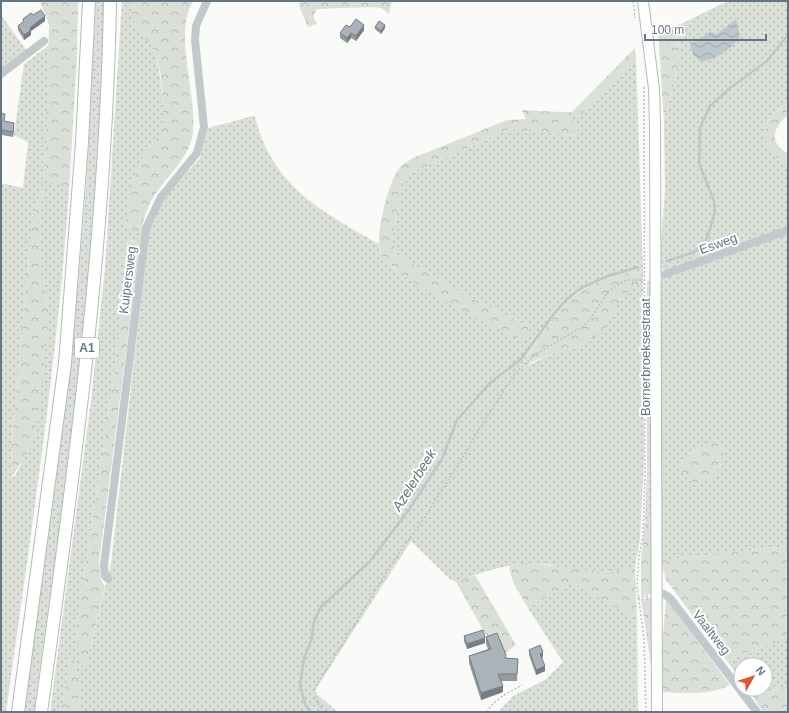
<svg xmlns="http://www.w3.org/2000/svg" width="789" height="713" viewBox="0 0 789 713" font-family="Helvetica,sans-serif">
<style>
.grass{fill:url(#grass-dots);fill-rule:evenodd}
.forest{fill:url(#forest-crowns)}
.water{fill:url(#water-waves)}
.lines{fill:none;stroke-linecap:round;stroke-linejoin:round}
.stream{stroke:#bbc7cb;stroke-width:2.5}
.major-casing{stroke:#b5babe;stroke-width:12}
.highway-casing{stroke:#b4b9bd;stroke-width:14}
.path{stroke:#bbbfc2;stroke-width:1.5;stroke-dasharray:2 2;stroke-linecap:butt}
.minor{stroke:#c3c8cc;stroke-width:8}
.major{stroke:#fff;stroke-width:10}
.highway{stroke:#fff;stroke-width:12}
.wall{fill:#929a9f}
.shaded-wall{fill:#777d82}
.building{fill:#aab3b9;stroke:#777d82}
.labels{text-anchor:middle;stroke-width:4;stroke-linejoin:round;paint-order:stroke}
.shield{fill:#fff;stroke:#939fa8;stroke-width:1}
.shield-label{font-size:12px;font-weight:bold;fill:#657683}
.street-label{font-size:13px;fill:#657683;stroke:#fff}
.water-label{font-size:14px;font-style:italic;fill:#60757c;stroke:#fff}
</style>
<defs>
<pattern id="grass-dots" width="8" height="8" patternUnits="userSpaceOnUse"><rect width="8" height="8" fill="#dadfd7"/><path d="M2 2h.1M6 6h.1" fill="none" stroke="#b4b9b4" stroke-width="1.8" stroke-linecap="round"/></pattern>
<pattern id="forest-crowns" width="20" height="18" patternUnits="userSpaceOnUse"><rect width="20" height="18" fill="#dadfd7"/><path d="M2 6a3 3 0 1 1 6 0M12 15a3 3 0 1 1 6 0" fill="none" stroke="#b4b9b4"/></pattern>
<pattern id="water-waves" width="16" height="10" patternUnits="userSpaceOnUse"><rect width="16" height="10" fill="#bbc7cb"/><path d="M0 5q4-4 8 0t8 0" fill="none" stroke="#9ca6aa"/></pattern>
</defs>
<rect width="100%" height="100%" fill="#fafaf8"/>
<g class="grass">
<path d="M 96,1 L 105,1 C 100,118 94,235 82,352 C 69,473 50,592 34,712 L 24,712 L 77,297 L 86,189 Z"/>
<path d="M 122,1 L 132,1 C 132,14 135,28 144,38 C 147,41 150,43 152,47 C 160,59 166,118 162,132 C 160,139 153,143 148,148 L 125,224 L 141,234 L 140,243 L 131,240 L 127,243 L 115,367 L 76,630 L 87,662 L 111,564 L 149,229 L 163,198 L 200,158 L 208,128 L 253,116 L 255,117 C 272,186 322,212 379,244 L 380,253 L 393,268 L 456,307 L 521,338 L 529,328 L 528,326 L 466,295 L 396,254 L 392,240 L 400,198 L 404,182 L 413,172 L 509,130 L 533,130 L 575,136 L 580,126 L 560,112 L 572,112 L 579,117 L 636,57 L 643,272 C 569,280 556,312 519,370 L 551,354 L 582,346 L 621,300 L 643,280 L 644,459 L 640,538 L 635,567 C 615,574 587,572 567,569 C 559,567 551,564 543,564 C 513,562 484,571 456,582 L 450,579 L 411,541 L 314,692 L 338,712 L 78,712 L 81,688 L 71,653 L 61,712 L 50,712 L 91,401 L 105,268 Z"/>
<path d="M 728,1 L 788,1 L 788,104 C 776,109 770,116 765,128 L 784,161 L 788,163 L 788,227 L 664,271 L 660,267 L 660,259 L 665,189 L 664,122 L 678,66 L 679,25 Z"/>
<polygon points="1,15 27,51 1,71"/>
<path d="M 49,45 L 46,149 L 43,175 L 69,191 C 57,366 30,539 6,712 L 1,712 L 1,183 L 23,188 L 28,142 L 14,135 L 24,64 ZM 44,175 L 40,226 L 42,267 L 49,313 L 36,432 L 15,476 L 11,478 L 12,440 L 31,233 Z"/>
<path d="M 788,232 L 788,546 L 661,560 L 660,288 L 662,280 ZM 703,446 L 722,464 L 713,476 L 690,481 L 681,469 L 682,460 L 687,455 Z"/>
<polygon points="651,280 652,513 645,521 647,473 647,282"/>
<polygon points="572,583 637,618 638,712 498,712 513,696 545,680 563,662 528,608"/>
<polygon points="788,637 788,687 752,695 748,689 765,689 765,665 741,665 741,679 727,661"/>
</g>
<g class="forest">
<polygon points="40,1 78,1 77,55 69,191 44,176 40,226 42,267 49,313 43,377 36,432 31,446 11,479 12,440 31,233 43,175 46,149 49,24"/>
<path d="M 132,1 L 194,1 C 172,30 198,96 193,132 C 190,156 172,171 159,189 C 149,202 143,217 141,234 L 125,224 C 129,207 130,180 138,165 C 147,143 164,142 163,115 C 163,94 162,67 153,49 C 151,44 147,41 143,37 C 132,26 132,16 132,1 Z"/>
<polygon points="299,1 392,1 389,14 381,8 372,7 317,9 313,16 317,24 308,27 299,6"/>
<polygon points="679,25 678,66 664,121 658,32"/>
<polygon points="635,48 636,57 579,117 572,112"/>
<path d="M 788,104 L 788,115 C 772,128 769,143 788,154 L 788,163 C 755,151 759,117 788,104 Z"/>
<path d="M 522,110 L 560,112 L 580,126 L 575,136 L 533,130 L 509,130 L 413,172 L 404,182 L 400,198 L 392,240 L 396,254 L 466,295 L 528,326 L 528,333 L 523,339 C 501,335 388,273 381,254 C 374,238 388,182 399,169 C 402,164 409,161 413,158 L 507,120 L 526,119 Z"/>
<polygon points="129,240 140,243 99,562 101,580 105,587 87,662 80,668 76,630 115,367 126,249"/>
<path d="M 643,272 L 643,280 L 621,300 L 603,330 L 592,340 L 582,346 L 551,354 L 534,361 L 519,371 C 555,313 569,280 643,272 Z"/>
<path d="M 717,441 L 722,443 C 728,462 711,490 690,481 L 681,469 L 683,458 L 703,446 Z"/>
<polygon points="652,513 652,594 641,596 641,560 645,521"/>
<polygon points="788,546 788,637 727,661 666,580 661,560"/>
<path d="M 525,563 C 560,564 600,579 635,567 L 637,618 L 572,583 L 528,608 L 513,582 L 509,568 L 514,564 Z"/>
<polygon points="475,575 516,645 499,658 456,582"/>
<polygon points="652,597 652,672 641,599"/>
<path d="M 666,599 L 730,685 C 708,696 686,693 662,692 L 662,649 Z"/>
<polygon points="71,652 81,688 78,712 61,712"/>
<polygon points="788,687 788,712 763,712 752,695"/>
</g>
<path class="water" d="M 736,19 L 740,37 C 731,50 717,58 701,62 L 693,55 L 690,44 L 711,32 L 717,34 Z"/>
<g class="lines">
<g class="stream">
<polyline points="667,261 694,252 706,240 711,226 715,211 714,201 699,163 700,128 710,106 730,88 767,61 788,35"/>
<polyline points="310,712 305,704 300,685 304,658 311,641 314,622 320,608 370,561 408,511 442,459 457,420 490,383 521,359 554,314 568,298 581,288 608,276 638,267"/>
</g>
<g class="major-casing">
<polyline id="major" points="643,1 654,89 655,125 657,712"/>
</g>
<g class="highway-casing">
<g id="highway">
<polyline points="18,712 65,363 82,143 89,1"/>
<path d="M 41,712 C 74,476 106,239 110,1"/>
</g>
</g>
<g class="path">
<polyline points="633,1 635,18"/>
<polyline points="644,87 645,476 643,536 639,556 637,586 644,639 646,712"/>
<polyline points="638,598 648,596"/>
<polyline points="323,712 316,699 315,688 395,559 423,520 468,449 477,432 516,372 536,354 582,327 589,321 608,292 617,285 626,280 645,280"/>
<path d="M 487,712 C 494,699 510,692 522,685"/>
</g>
<g class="minor">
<polyline points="1,74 44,41"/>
<polyline points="655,278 788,230"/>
<polyline points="108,579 105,576 104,565 146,228 161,197 197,153 204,127 195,40 196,26 207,1"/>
<polyline points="656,594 664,594 670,598 757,712"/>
</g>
<use href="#major" class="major"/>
<use href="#highway" class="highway"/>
</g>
<g class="wall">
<polygon points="33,15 45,21 31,31 31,35 24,40 18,30 18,26 23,22 23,19"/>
<polygon points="350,27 364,30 356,41 351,38 347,43 340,38 340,33"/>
<polygon points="375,27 385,28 381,34 375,29"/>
<polygon points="1,113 5,119 4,121 14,128 13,137 2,135 1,141"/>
<polygon points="464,636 485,643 467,649 464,641"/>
<polygon points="486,637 506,658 518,659 517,681 501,681 503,692 481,700 469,663 469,656 488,649 486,644"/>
<polygon points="529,650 543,657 542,658 545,671 536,675 529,655"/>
</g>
<g class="shaded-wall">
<polygon points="45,16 45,21 31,31 31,35 24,40 24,35 30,28"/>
<polygon points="364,25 364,30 356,41 356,36"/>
<polygon points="385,25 385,28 381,34 381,31"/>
<polygon points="351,33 351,38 347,43 347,38"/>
<polygon points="14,123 14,128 13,137 13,132"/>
<polygon points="485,638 485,643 467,649 467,644"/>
<polygon points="543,652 543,657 540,659 540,654"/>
<polygon points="545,666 545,671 536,675 536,670"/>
<polygon points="503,686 503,692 481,700 481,693"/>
</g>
<g class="building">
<polygon points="41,10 45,16 30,28 31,30 24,35 18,26 24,21 23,19 31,13 33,15"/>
<polygon points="356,19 364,25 356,36 351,33 347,38 340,33 346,25 350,27"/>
<polygon points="379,21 385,25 381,31 375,27"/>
<polygon points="1,113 5,114 4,121 14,123 13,132 2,130 1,136"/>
<polygon points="483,630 485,638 467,644 464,636"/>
<polygon points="497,633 506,655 505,658 518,659 517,674 498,674 503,686 481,693 469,656 491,649 486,637"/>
<polygon points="540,645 543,652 540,654 545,666 536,670 529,650"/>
</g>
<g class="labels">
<rect class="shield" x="75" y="338" width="24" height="20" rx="3"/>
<g class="shield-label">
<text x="87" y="352">A1</text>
</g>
<g class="street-label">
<text transform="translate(718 243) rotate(-20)" y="5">Esweg</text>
<text transform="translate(127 280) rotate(-83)" y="5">Kuipersweg</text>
<text transform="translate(645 357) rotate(-90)" y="5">Bornerbroeksestraat</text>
<text transform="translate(712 632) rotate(52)" y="5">Vaaltweg</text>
</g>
<g class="water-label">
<text transform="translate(414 480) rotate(-58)" y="5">Azelerbeek</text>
</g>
</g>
<rect width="789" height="713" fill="none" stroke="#657683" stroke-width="4"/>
<g transform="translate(753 677) rotate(51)"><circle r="19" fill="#ffffff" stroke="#c1c8cd"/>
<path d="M0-3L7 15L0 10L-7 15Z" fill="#e4572e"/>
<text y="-6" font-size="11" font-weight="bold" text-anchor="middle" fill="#657683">N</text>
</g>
<path d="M645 34v6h121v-6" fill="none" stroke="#657683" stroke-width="2"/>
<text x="651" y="34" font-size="12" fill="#657683" stroke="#ffffff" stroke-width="3" paint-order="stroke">100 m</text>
</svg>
